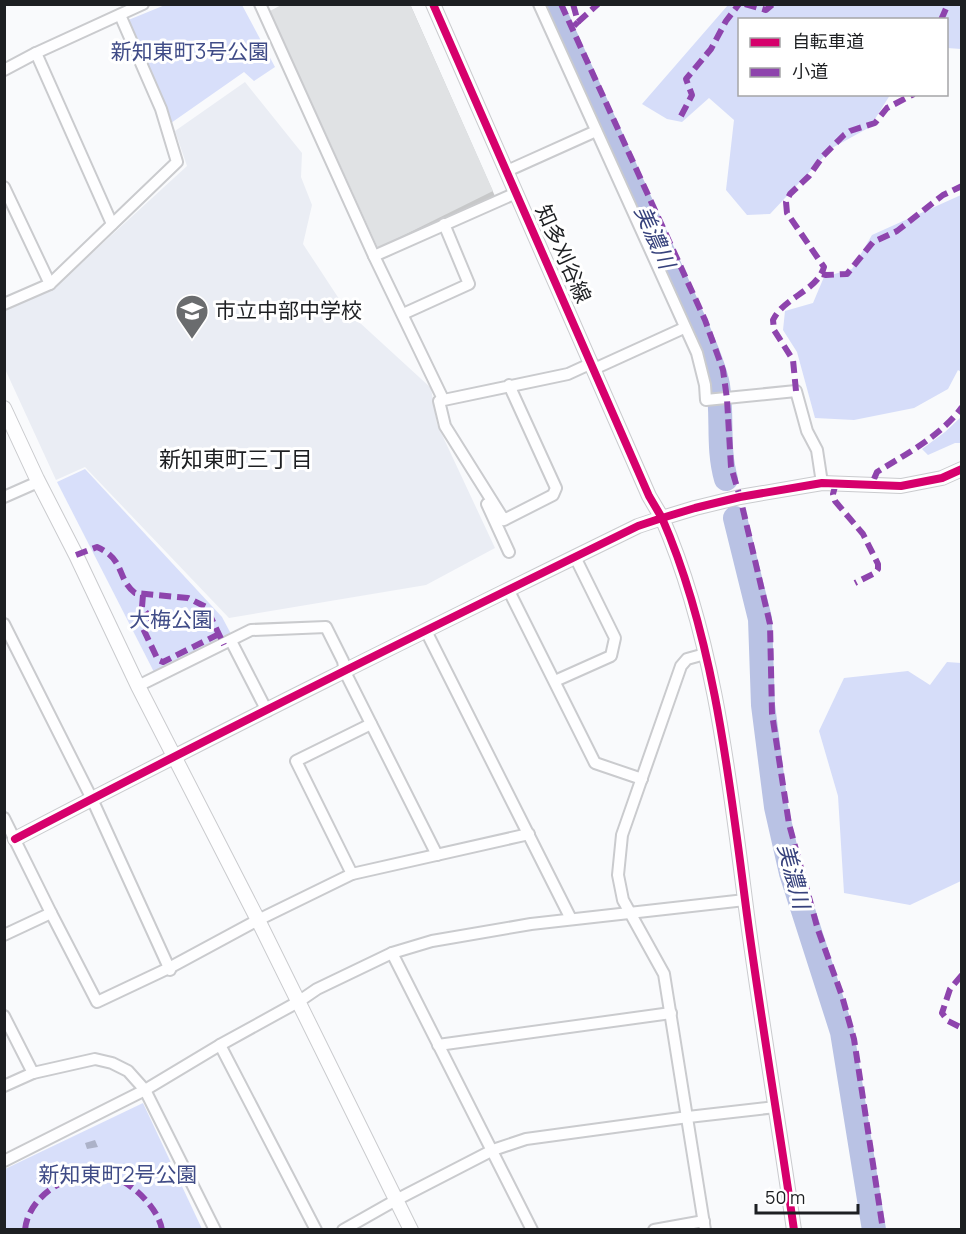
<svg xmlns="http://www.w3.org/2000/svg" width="966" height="1234" viewBox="0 0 966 1234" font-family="Manrope,'Noto Sans JP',sans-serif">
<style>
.built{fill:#eaedf4}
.green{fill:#d8dffa}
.forest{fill:#d6ddf9}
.shadow{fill:#0003}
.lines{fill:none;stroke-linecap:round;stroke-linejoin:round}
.river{stroke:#b9c2e4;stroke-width:24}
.building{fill:#e0e2e4}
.minor-casing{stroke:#cacbce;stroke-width:14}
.tertiary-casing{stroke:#cacbce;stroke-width:16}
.minor{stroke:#fefeff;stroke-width:10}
.tertiary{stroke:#fefeff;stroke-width:14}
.quiet{stroke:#8e44ad;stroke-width:6;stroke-dasharray:12 6;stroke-linecap:butt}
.cycleway-casing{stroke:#fff;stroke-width:11}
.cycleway{stroke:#d6006c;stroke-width:8}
.labels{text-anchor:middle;stroke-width:6;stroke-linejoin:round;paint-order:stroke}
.park-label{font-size:21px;fill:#404c87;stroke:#fff}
.street-label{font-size:21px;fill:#1d1f22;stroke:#fff}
.poi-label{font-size:21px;fill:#1d1f22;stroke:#fff;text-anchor:start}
.water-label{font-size:22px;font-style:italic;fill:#37427c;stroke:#fff}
.neighbourhood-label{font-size:22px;fill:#1d1f22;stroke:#fff}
</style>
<rect width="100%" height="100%" fill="#f9fafc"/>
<polygon class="built" points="245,82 302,153 301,177 312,205 303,244 347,311 431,388 437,424 495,548 426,585 229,618 85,467 56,480 5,369 4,311 54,288 187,166 175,131"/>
<g class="green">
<polygon points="165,5 242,5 275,67 254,81 244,72 171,123 121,23"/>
<polygon points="85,469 222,617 231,634 154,672 57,482"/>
<polygon points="143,1103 202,1229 5,1229 5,1169"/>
</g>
<g class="forest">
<polygon points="728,5 961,5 961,49 947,48 946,20 740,20 740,94 890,95 870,127 832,148 770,214 747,215 726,190 734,120 709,98 682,122 667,119 642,104"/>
<polygon points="961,195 961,372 958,370 948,389 914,408 854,420 815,418 797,352 783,330 785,311 813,303 824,277 852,269 872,235"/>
<polygon points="961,417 961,443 955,443 928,455 922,449 945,432"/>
<polygon points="947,662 961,663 961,881 910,905 844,893 838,796 819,731 844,678 908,671 930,685"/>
</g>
<g class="shadow">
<polygon points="287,4 410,4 498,203 386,258 379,247"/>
<polygon points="95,1140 98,1147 87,1149 85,1143"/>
</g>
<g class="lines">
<g class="river">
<path d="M 551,4 L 697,327 C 705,346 714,365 718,385 C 723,417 717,448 726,479"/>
<polyline points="735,518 760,619 763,705 776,807 791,873 842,1032 874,1230"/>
</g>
</g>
<polygon class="building" points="283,4 410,4 493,191 378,248 270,11"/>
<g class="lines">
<g class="minor-casing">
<g id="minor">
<polyline points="260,4 374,256 443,399"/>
<polyline points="539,4 697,353 705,385 706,400 796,391 807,431 817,450 822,483"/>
<polyline points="36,53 112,224"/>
<polyline points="4,70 36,53 143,4"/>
<polyline points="507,171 596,131"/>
<polyline points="4,187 50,284"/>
<polyline points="374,256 516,193"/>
<polyline points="4,304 50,284 177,162 161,109 120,15"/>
<polyline points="403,314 469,284 444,224"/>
<polyline points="594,369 684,328"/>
<polyline points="509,385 556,488 553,495 504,520 445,426 439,401 568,374 592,363"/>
<polyline points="4,497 38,482"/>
<polyline points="487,504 509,552"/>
<polyline points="509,591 595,763 642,779"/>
<polyline points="4,624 92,799 170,970"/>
<polyline points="426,631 571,919"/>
<polyline points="231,641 267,711"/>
<polyline points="705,654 687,659 681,666 622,835 618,875 623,900 664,974 705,1230"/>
<polyline points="555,681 611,656 615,638 575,557"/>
<polyline points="138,686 251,630 326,627 343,661 345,672 437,855"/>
<polyline points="4,818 51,913 4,935"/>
<polyline points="352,874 296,761 371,724"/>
<polyline points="51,913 97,1002 169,968 258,920 352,874 529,834"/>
<polyline points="392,953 532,1230"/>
<polyline points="4,1016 33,1073"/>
<polyline points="220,1045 316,1230"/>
<polyline points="438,1045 671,1013"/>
<polyline points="4,1086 33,1073 95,1059 112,1063 128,1071 145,1090 215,1230"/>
<polyline points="4,1161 145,1090 220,1045 298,1002 317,989 392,953 432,941 531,924 745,900"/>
<polyline points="343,1230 396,1200 493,1150 526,1139 688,1117 776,1107"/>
<polyline points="654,1230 704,1221"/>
</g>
</g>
<g class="tertiary-casing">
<g id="tertiary">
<polyline points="4,408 37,479 76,555 138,686 258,920 411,1230"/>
<path d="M 15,839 C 221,731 430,628 638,526 L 662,518 L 649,496 L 433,4"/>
<path d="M 794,1230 C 779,1125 761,1020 747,915 C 730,785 715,639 662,518 L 695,508 L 740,497 L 822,483 L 901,486 L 942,478 L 962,469"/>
</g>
</g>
<use href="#minor" class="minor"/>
<use href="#tertiary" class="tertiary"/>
<g class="quiet">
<polyline points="561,4 705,320 723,370 727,399 731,467 740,497 770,624 772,714 789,824 818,930 842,996 854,1039 883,1230"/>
<polyline points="573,4 578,22 574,26"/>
<polyline points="745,4 766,10 773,4"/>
<polyline points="941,20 948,4"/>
<polyline points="578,22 598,4"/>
<polyline points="681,116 692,95 686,79 711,49 726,21 739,4"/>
<polyline points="822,274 826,275 847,274 873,242 897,231 943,195 962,186"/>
<path d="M 796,391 L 793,360 L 774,330 L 773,320 C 784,297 817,291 824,267 L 787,213 L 786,202 L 790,194 L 809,176 L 823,156 L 844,135 L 850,131 L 875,123 L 887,108 L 914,94"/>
<path d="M 874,479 L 877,472 C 906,454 941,436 962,407"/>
<polyline points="836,483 833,494 835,501 863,534 878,564 878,569 875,573 855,583"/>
<path d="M 76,555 L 97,547 C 126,560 116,578 135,593 L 188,598 L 206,607 L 224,645"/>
<polyline points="143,595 142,607 154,623"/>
<polyline points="144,613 140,622 158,660 163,662 219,634"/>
<polyline points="962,975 950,989 942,1013 948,1021 962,1028"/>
<path d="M 25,1230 C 28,1197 66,1174 96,1173 C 121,1172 158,1204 162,1230"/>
</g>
<g class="cycleway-casing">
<g id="cycleway">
<path d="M 15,839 C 221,731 430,628 638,526 L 662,518 L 649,496 L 433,4"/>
<path d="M 794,1230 C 779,1125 761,1020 747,915 C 730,785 715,639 662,518 L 695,508 L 740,497 L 822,483 L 901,486 L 942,478 L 962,469"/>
</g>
</g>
<use href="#cycleway" class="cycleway"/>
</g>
<defs>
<g id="school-pin" transform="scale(1.725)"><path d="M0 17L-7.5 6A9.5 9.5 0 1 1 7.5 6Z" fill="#6a6c6e" stroke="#fff"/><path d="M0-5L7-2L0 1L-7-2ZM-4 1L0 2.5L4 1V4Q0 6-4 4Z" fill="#fff"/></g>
</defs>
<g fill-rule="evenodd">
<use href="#school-pin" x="192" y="311"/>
</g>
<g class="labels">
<g class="park-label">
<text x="190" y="59">新知東町3号公園</text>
<text x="171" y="627">大梅公園</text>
<text x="118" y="1182">新知東町2号公園</text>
</g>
<g class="street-label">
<text transform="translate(563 254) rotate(66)" y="7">知多刈谷線</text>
</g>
<g class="poi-label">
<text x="215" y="318">市立中部中学校</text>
</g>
<g class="water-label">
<text transform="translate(655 237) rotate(66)" y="8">美濃川</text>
<text transform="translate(794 876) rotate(75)" y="8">美濃川</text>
</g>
<g class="neighbourhood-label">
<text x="236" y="467">新知東町三丁目</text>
</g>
</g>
<rect width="966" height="1234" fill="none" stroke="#1d1f22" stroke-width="12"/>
<rect x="738" y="18" width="210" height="78" fill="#ffffff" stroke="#a5a5a7" stroke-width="1.5"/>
<rect x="750" y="38" width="30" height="9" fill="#d6006c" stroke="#a5a5a7" stroke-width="1.5"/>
<text x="792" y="48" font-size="18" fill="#1d1f22">自転車道</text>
<rect x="750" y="68" width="30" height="9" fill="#8e44ad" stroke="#a5a5a7" stroke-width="1.5"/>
<text x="792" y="78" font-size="18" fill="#1d1f22">小道</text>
<path d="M756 1204v9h102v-9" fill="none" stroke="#1d1f22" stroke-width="3"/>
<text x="765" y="1204" font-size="18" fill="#1d1f22" stroke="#ffffff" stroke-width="4.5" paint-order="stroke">50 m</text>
</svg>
